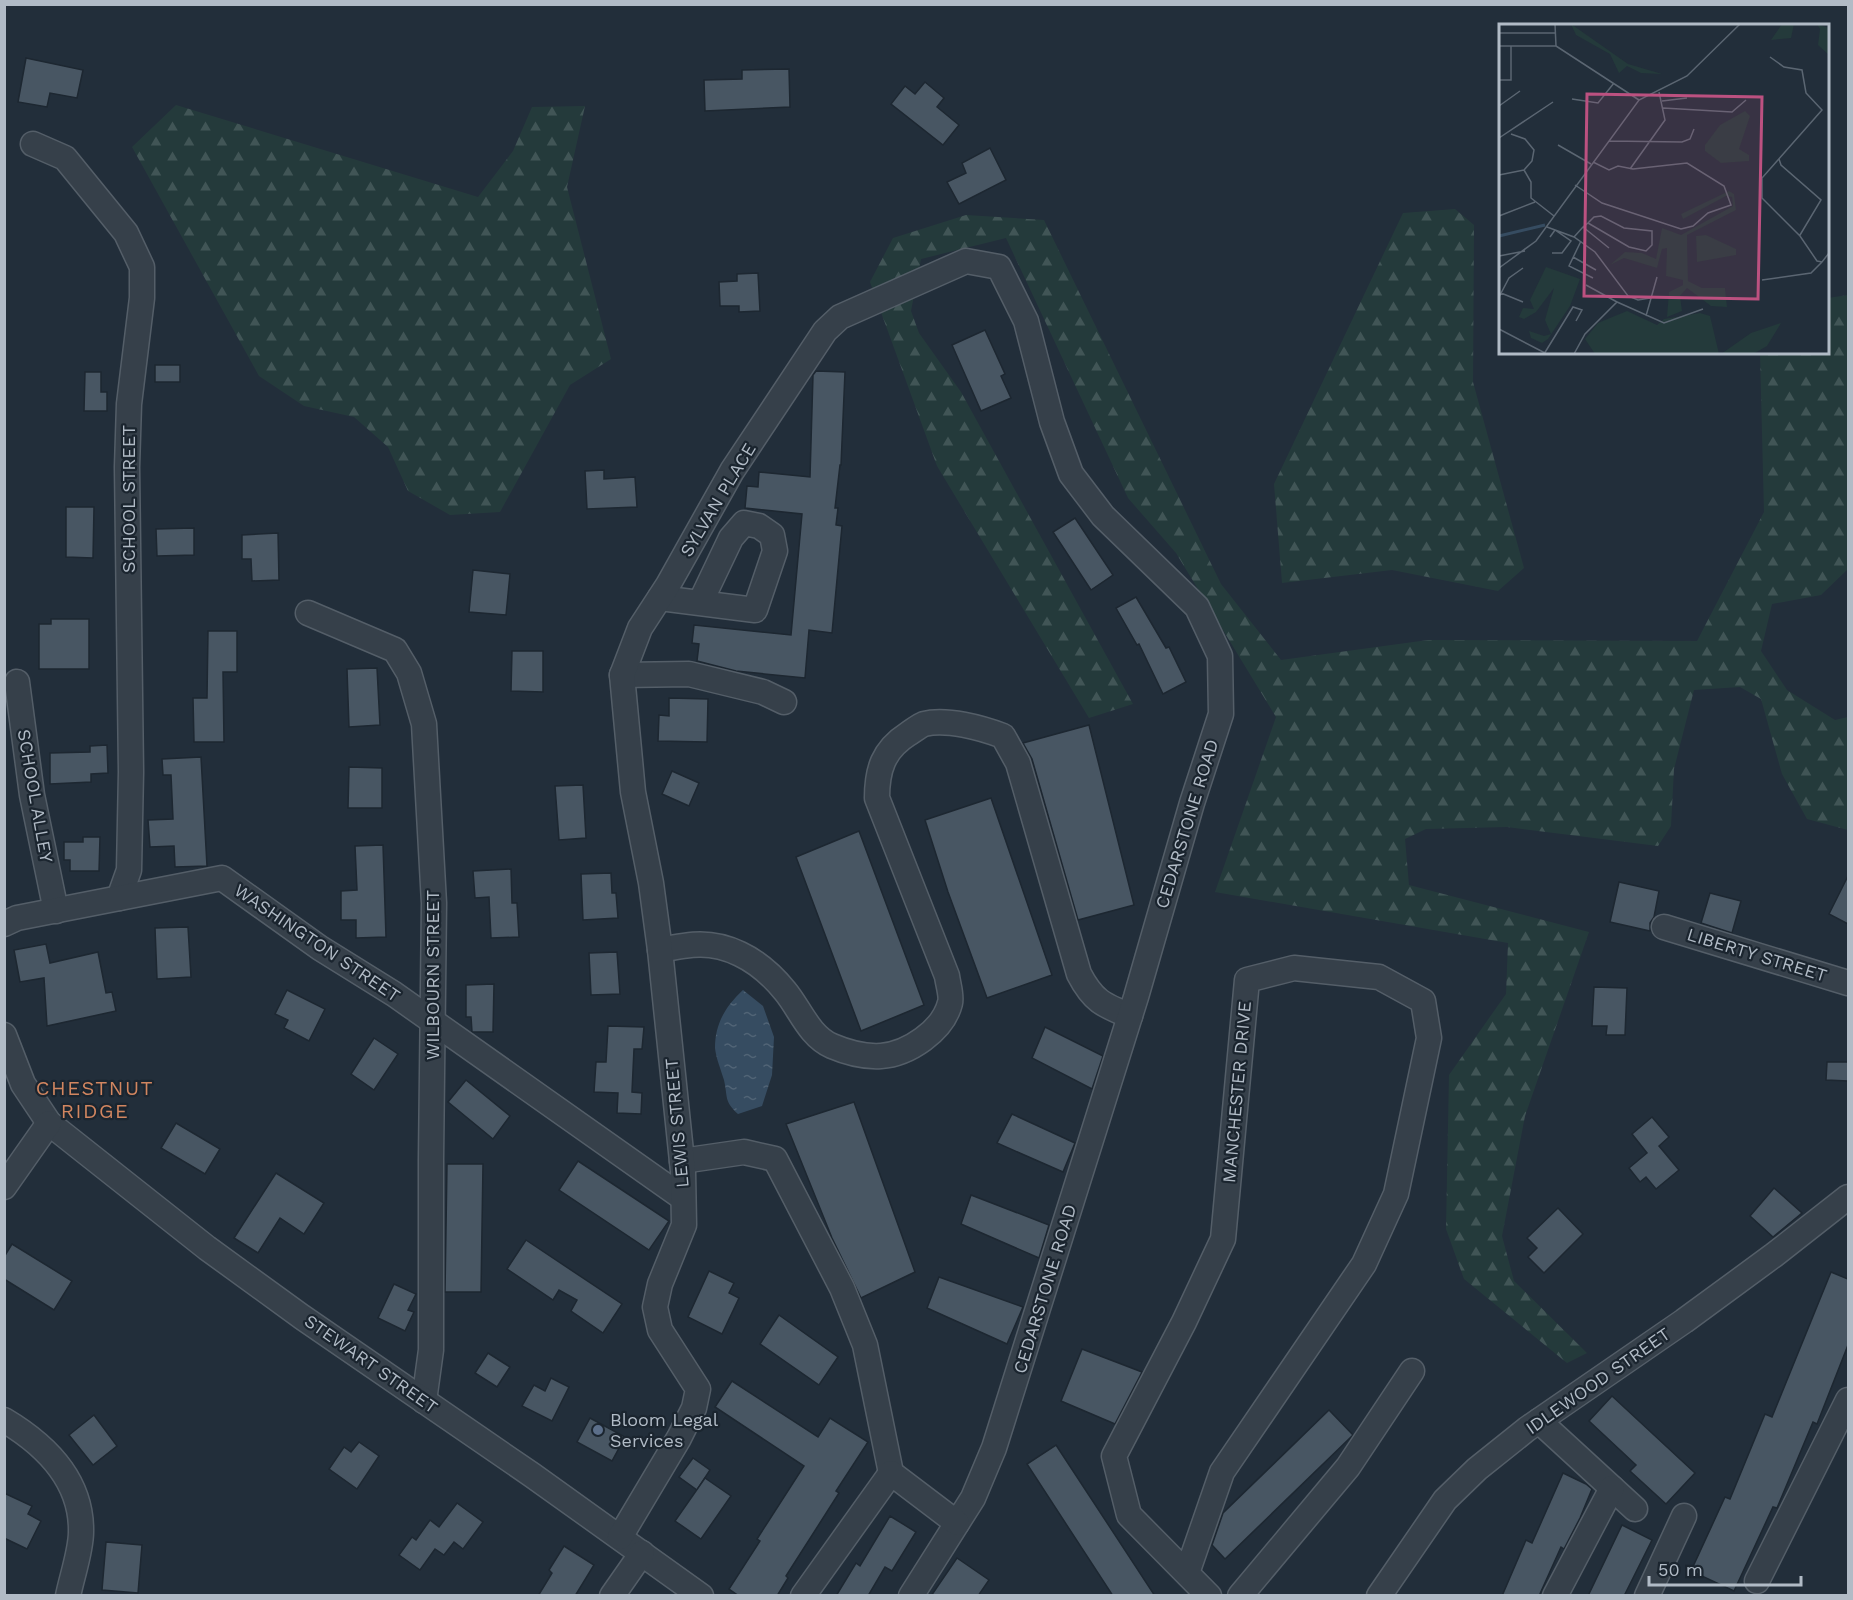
<svg xmlns="http://www.w3.org/2000/svg" width="1853" height="1600" viewBox="0 0 1853 1600" font-family="'Work Sans',sans-serif">
<style>
.forest{fill:url(#forest-firs)}
.water{fill:url(#water-ripples)}
.building{fill:#485663;stroke:#1d2731;stroke-width:1.5}
.lines{fill:none;stroke-linecap:round;stroke-linejoin:round}
.minor-casing{stroke:#545e68;stroke-width:27}
.minor{stroke:#36404a;stroke-width:24}
.service-dot{fill:#5c6f8a;stroke:#1b252f;stroke-width:2}
.labels{text-anchor:middle;stroke-width:4.5;stroke-linejoin:round;paint-order:stroke}
.street-label{font-size:18px;fill:#b1bbc6;stroke:#1b252f}
.poi-label{font-size:18px;fill:#b1bbc6;stroke:#1b252f;text-anchor:start}
.neighbourhood-label{font-size:20px;letter-spacing:1.5px;fill:#d28660;stroke:#1b252f}
.inset-river{fill:none;stroke:#364c61;stroke-width:3}
.inset-road{fill:none;stroke:#5b6672;stroke-width:1.5}
.view{fill:#bc5180;fill-opacity:0.15;stroke:#bc5180;stroke-width:3}
.inset-edge{fill:none;stroke:#b1bbc6;stroke-width:3}
</style>
<defs>
<pattern id="forest-firs" width="22" height="20" patternUnits="userSpaceOnUse" patternTransform="scale(1.5)"><rect width="22" height="20" fill="#243a3b"/><path d="M5 1l3.5 6h-7zM16 11l3.5 6h-7z" fill="#415556"/></pattern>
<pattern id="water-ripples" width="26" height="14" patternUnits="userSpaceOnUse" patternTransform="scale(1.5)"><rect width="26" height="14" fill="#364c61"/><path d="M2 4q2-2 4 0t4 0M15 11q2-2 4 0t4 0" fill="none" stroke="#516476"/></pattern>
</defs>
<rect width="100%" height="100%" fill="#222e3a"/>
<g class="forest">
<polygon points="176,105 478,197 513,151 532,107 585,106 567,187 611,359 570,385 500,512 450,515 408,491 388,447 354,417 304,406 259,376 132,147"/>
<polygon points="1455,209 1474,225 1473,382 1524,568 1498,591 1392,570 1282,583 1274,484 1403,213"/>
<polygon points="966,215 1044,220 1221,584 1281,660 1428,640 1697,641 1764,512 1760,353 1828,352 1828,298 1848,295 1848,569 1821,595 1772,604 1761,651 1787,690 1835,720 1848,717 1848,830 1807,819 1782,774 1761,699 1740,687 1694,690 1674,769 1671,826 1658,846 1507,827 1426,829 1405,839 1409,885 1589,932 1525,1116 1502,1236 1514,1281 1587,1353 1567,1363 1464,1279 1446,1229 1449,1075 1506,994 1508,943 1215,892 1276,717 1176,553 1128,498 1006,238 921,259 911,311 919,333 961,392 1133,704 1089,718 937,466 870,282 893,238"/>
</g>
<path class="water" d="M 743,990 L 763,1006 L 774,1037 L 772,1075 L 762,1106 L 738,1114 C 724,1101 728,1098 724,1080 C 721,1070 716,1058 715,1048 C 715,1023 726,1006 743,990 Z"/>
<g class="building">
<polygon points="26,58 83,70 77,98 50,93 47,107 18,102"/>
<polygon points="789,69 790,107 705,111 704,80 742,79 742,70"/>
<polygon points="925,82 944,98 937,107 959,125 943,145 891,104 905,86 915,94"/>
<polygon points="990,148 1006,180 959,204 947,182 966,173 962,163"/>
<polygon points="758,273 760,311 739,312 739,306 720,306 719,282 737,281 737,274"/>
<polygon points="985,330 1005,374 1001,376 1011,398 981,411 952,345"/>
<rect x="155" y="365" width="25" height="17"/>
<polygon points="816,371 845,372 841,465 840,465 835,508 838,508 836,525 842,526 832,633 809,630 805,678 736,671 697,661 699,644 692,643 694,625 791,635 802,514 745,508 747,486 758,487 759,472 810,477 813,375"/>
<polygon points="85,372 101,372 101,392 107,392 107,411 84,411"/>
<polygon points="604,470 604,479 635,477 637,507 587,509 585,471"/>
<polygon points="66,507 94,507 93,558 66,557"/>
<polygon points="1075,518 1113,575 1091,590 1053,532"/>
<polygon points="194,528 194,555 157,556 156,529"/>
<polygon points="278,533 279,580 252,581 251,559 242,559 242,535"/>
<polygon points="473,570 510,574 506,615 469,612"/>
<polygon points="1136,597 1166,648 1169,647 1186,682 1163,694 1139,644 1137,645 1116,608"/>
<polygon points="51,619 89,619 89,669 39,669 39,624 51,624"/>
<polygon points="208,631 237,631 237,672 223,672 224,742 194,742 193,698 207,698"/>
<polygon points="512,651 543,651 543,692 511,691"/>
<polygon points="377,668 380,725 349,727 347,669"/>
<polygon points="669,698 708,699 707,742 658,741 659,715 669,716"/>
<polygon points="1089,725 1134,905 1078,920 1032,759 1023,743"/>
<polygon points="107,745 108,773 91,774 91,782 50,784 50,753 90,752 90,746"/>
<polygon points="201,757 207,866 175,867 174,846 150,847 148,820 173,819 171,775 163,775 162,759"/>
<polygon points="349,767 382,768 382,808 348,808"/>
<polygon points="672,771 699,783 689,806 662,794"/>
<polygon points="583,785 586,838 559,840 555,786"/>
<polygon points="991,798 1052,975 987,998 948,892 925,820"/>
<polygon points="859,831 924,1005 861,1031 796,857"/>
<polygon points="83,837 100,837 99,871 70,871 70,860 64,860 64,842 83,842"/>
<polygon points="383,845 386,937 356,938 356,920 341,920 341,891 357,890 355,846"/>
<polygon points="511,869 512,903 517,903 519,937 491,938 489,897 475,898 473,871"/>
<polygon points="611,873 612,893 616,893 618,918 583,920 581,874"/>
<polygon points="1848,876 1848,924 1829,914"/>
<polygon points="1619,882 1659,891 1654,917 1650,923 1650,931 1610,922"/>
<polygon points="1710,893 1741,901 1732,933 1701,923"/>
<polygon points="188,927 191,977 157,979 155,928"/>
<polygon points="46,944 50,963 98,952 106,993 112,992 116,1011 47,1026 44,978 20,982 14,950"/>
<polygon points="617,952 620,994 591,995 589,953"/>
<polygon points="494,984 493,1032 472,1032 471,1017 466,1017 466,985"/>
<polygon points="1594,987 1627,988 1625,1035 1606,1035 1607,1026 1592,1026"/>
<polygon points="287,990 325,1009 309,1041 284,1028 288,1020 275,1014"/>
<polygon points="608,1026 644,1027 642,1049 634,1049 632,1092 642,1093 641,1114 617,1113 618,1093 594,1092 596,1062 606,1062"/>
<polygon points="1045,1027 1103,1056 1092,1089 1032,1058"/>
<polygon points="374,1038 398,1054 374,1090 351,1074"/>
<polygon points="1827,1062 1848,1062 1848,1081 1826,1080"/>
<polygon points="466,1080 510,1116 493,1139 448,1102"/>
<polygon points="854,1102 915,1272 861,1298 832,1238 786,1124"/>
<polygon points="1012,1114 1075,1143 1063,1172 997,1143"/>
<polygon points="1652,1117 1669,1137 1659,1146 1679,1170 1656,1189 1646,1177 1640,1182 1629,1168 1647,1153 1632,1134"/>
<polygon points="176,1123 220,1149 205,1174 161,1148"/>
<polygon points="578,1161 669,1221 649,1250 559,1190"/>
<polygon points="447,1164 483,1164 481,1292 445,1292"/>
<polygon points="276,1173 324,1203 304,1234 280,1218 258,1253 234,1238"/>
<polygon points="1774,1188 1802,1213 1773,1237 1750,1216"/>
<polygon points="971,1195 1049,1225 1039,1258 961,1224"/>
<polygon points="1558,1208 1583,1234 1544,1273 1528,1257 1537,1248 1527,1238"/>
<polygon points="526,1240 622,1304 603,1333 571,1311 577,1300 559,1290 553,1300 507,1269"/>
<polygon points="12,1244 72,1281 54,1310 4,1279 4,1257"/>
<polygon points="709,1271 734,1283 729,1293 739,1298 722,1334 688,1317"/>
<polygon points="1831,1272 1848,1279 1848,1345 1817,1424 1813,1422 1777,1508 1773,1507 1734,1591 1691,1571 1725,1497 1730,1499 1765,1414 1772,1417"/>
<polygon points="939,1277 1023,1307 1007,1344 927,1308"/>
<polygon points="394,1284 416,1294 408,1310 414,1312 405,1331 378,1318"/>
<polygon points="779,1315 838,1357 819,1385 760,1344"/>
<polygon points="1082,1349 1142,1372 1115,1424 1061,1401"/>
<polygon points="488,1353 510,1367 497,1387 475,1373"/>
<polygon points="551,1378 569,1387 552,1421 522,1406 534,1385 545,1391"/>
<polygon points="732,1381 818,1437 830,1418 868,1442 836,1491 839,1493 786,1576 788,1578 777,1596 739,1596 729,1589 760,1541 757,1539 804,1466 715,1407"/>
<polygon points="1612,1396 1695,1473 1666,1504 1630,1471 1636,1465 1589,1421"/>
<polygon points="1329,1410 1353,1435 1352,1436 1225,1559 1212,1545 1223,1513"/>
<polygon points="94,1415 117,1446 93,1465 69,1435"/>
<polygon points="590,1418 625,1437 612,1461 577,1442"/>
<polygon points="359,1442 379,1456 357,1489 329,1469 344,1447 351,1452"/>
<polygon points="1056,1445 1155,1596 1113,1596 1027,1464"/>
<polygon points="693,1458 710,1470 697,1490 679,1477"/>
<polygon points="1563,1473 1586,1484 1592,1489 1580,1518 1564,1549 1561,1547 1539,1596 1502,1596 1526,1540 1532,1543"/>
<polygon points="705,1478 731,1496 701,1539 675,1521"/>
<polygon points="4,1493 32,1506 28,1514 41,1521 27,1549 4,1538"/>
<polygon points="457,1503 483,1522 463,1549 454,1542 444,1555 435,1549 420,1570 399,1555 412,1537 416,1540 430,1520 439,1527"/>
<polygon points="890,1516 916,1532 892,1571 885,1567 868,1596 836,1596 856,1563 860,1566"/>
<polygon points="1622,1525 1652,1540 1624,1596 1588,1596"/>
<polygon points="106,1542 142,1545 138,1593 102,1590"/>
<polygon points="564,1546 594,1565 575,1596 538,1596 552,1573 549,1570"/>
<polygon points="957,1558 989,1580 978,1596 931,1596"/>
</g>
<g class="lines">
<g class="minor-casing">
<g id="minor">
<polyline points="33,144 65,158 126,233 142,267 142,298 129,404 127,467 131,772 129,870 119,898"/>
<polyline points="660,598 755,610 775,551 772,535 759,526 744,523 731,538 700,603"/>
<polyline points="308,613 395,650 409,673 424,724 434,903 431,1159 431,1350 424,1401"/>
<polyline points="622,675 689,674 763,692 784,702"/>
<polyline points="17,682 32,795 56,911"/>
<polyline points="4,924 17,918 222,878 320,948 394,994 683,1198"/>
<polyline points="1664,927 1848,983"/>
<path d="M 660,950 C 690,944 711,940 740,954 C 759,963 772,975 785,991 C 800,1009 809,1036 832,1046 C 846,1052 865,1057 881,1056 C 908,1054 943,1031 950,1003 C 952,996 948,984 947,976 L 877,798 C 877,770 883,750 908,734 C 913,731 919,726 924,724 C 946,718 982,728 1003,736 L 1018,763 L 1079,974 C 1093,1001 1103,1005 1130,1016"/>
<polyline points="4,1035 23,1084 49,1123 207,1248 302,1317 532,1475 701,1596"/>
<polyline points="682,1161 744,1152 775,1159 842,1288 865,1345 891,1473"/>
<polyline points="4,1187 49,1123"/>
<path d="M 4,1420 C 46,1445 82,1481 81,1532 C 81,1551 72,1576 68,1596"/>
<polyline points="1539,1421 1635,1509"/>
<polyline points="620,1537 679,1438 694,1408 698,1389 660,1330 655,1307 660,1284 684,1225 683,1171 660,950 651,883 633,792 622,675 640,628 668,585 732,471 825,331 840,317 966,261 999,267 1026,321 1052,422 1071,474 1103,516 1197,607 1220,656 1221,714 1192,803 1136,997 994,1448 973,1498 911,1596"/>
<polyline points="1187,1573 1222,1472 1364,1264 1396,1194 1429,1038 1423,1001 1379,977 1294,968 1247,980 1223,1239 1184,1322 1114,1456 1129,1515 1209,1596"/>
<polyline points="1757,1581 1848,1400"/>
<polyline points="612,1596 642,1553"/>
<polyline points="803,1596 891,1473 957,1523"/>
<polyline points="1240,1596 1348,1467 1412,1371"/>
<polyline points="1379,1596 1445,1500 1477,1469 1527,1429 1684,1321 1774,1255 1848,1197"/>
<polyline points="1555,1596 1612,1488"/>
<polyline points="1647,1596 1684,1516"/>
</g>
</g>
<use href="#minor" class="minor"/>
</g>
<circle class="service-dot" cx="598" cy="1430" r="6"/>
<g class="labels">
<g class="street-label">
<text transform="translate(129 499) rotate(-90)" y="6">SCHOOL STREET</text>
<text transform="translate(718 500) rotate(-59)" y="6">SYLVAN PLACE</text>
<text transform="translate(35 796) rotate(80)" y="6">SCHOOL ALLEY</text>
<text transform="translate(1187 824) rotate(-73)" y="6">CEDARSTONE ROAD</text>
<text transform="translate(317 943) rotate(34)" y="6">WASHINGTON STREET</text>
<text transform="translate(1757 955) rotate(17)" y="6">LIBERTY STREET</text>
<text transform="translate(433 975) rotate(-90)" y="6">WILBOURN STREET</text>
<text transform="translate(1237 1092) rotate(-85)" y="6">MANCHESTER DRIVE</text>
<text transform="translate(677 1123) rotate(-95)" y="6">LEWIS STREET</text>
<text transform="translate(1045 1289) rotate(-73)" y="6">CEDARSTONE ROAD</text>
<text transform="translate(371 1364) rotate(35)" y="6">STEWART STREET</text>
<text transform="translate(1598 1381) rotate(-35)" y="6">IDLEWOOD STREET</text>
</g>
<g class="poi-label">
<text x="610" y="1426">Bloom Legal<tspan x="610" dy="21">Services</tspan></text>
</g>
<g class="neighbourhood-label">
<text x="95" y="1095">CHESTNUT<tspan x="95" dy="23">RIDGE</tspan></text>
</g>
</g>
<g transform="translate(1499 24)">
<rect width="330" height="330" fill="#222e3a"/>
<path d="M 72,0 L 129,40 L 163,50 L 142,49 L 128,42 L 120,49 L 111,30 L 77,11 ZM 283,0 L 295,0 L 292,14 L 272,16 ZM 318,0 L 330,4 L 330,31 L 319,21 L 321,5 ZM 246,87 L 251,92 L 240,125 L 250,131 L 250,137 L 222,139 L 206,127 L 206,121 L 221,101 ZM 230,167 L 235,170 L 237,186 L 188,211 L 189,257 L 203,264 L 226,264 L 228,283 L 212,282 L 188,264 L 181,272 L 183,287 L 168,293 L 170,268 L 184,261 L 184,256 L 167,252 L 168,224 L 163,225 L 158,244 L 125,234 L 111,241 L 126,228 L 143,229 L 157,235 L 163,204 L 182,211 L 234,182 L 233,173 L 227,172 L 184,195 L 182,190 ZM 207,211 L 237,225 L 237,231 L 198,238 L 197,212 ZM 47,243 L 81,255 L 71,282 L 49,315 L 43,319 L 32,314 L 30,307 L 45,312 L 52,310 L 46,296 L 55,264 L 37,288 L 25,295 L 20,293 L 24,284 L 35,285 L 31,276 ZM 128,287 L 158,301 L 165,295 L 201,289 L 211,292 L 220,330 L 96,330 L 86,315 L 99,299 ZM 282,299 L 268,322 L 254,330 L 222,330 L 252,309 Z" fill="#243a3b"/>
<path class="inset-river" d="M 0,212 L 46,201"/>
<path class="inset-road" d="M 56,0 L 57,22 L 140,76M 0,9 L 56,9M 0,22 L 57,22M 271,33 L 285,43 L 303,46 L 307,69 L 323,86 L 263,154 L 263,174 L 301,212 L 318,237 L 323,238 L 330,229M 0,56 L 12,56 L 12,22M 73,75 L 99,79 L 115,59M 163,77 L 188,74M 0,82 L 21,67M 164,84 L 233,88 L 247,76M 12,110 L 26,115 L 35,126 L 33,137 L 25,146M 0,114 L 54,78M 110,117 L 183,118 L 191,115 L 195,105M 59,121 L 92,140M 280,135 L 282,141 L 322,176 L 301,211M 131,145 L 166,96 L 160,68M 25,146 L 32,158 L 32,174 L 55,192M 0,151 L 25,146M 76,161 L 103,179 L 182,205 L 194,202 L 209,189 L 232,181 L 225,162 L 188,139 L 134,145 L 119,142 L 110,146 L 94,138M 0,192 L 36,178M 48,203 L 75,213 L 96,228 L 129,272 L 139,276 L 151,274M 84,203 L 110,224M 51,213 L 56,206 L 72,217 L 63,229 L 53,229M 75,213 L 84,203 L 89,199 L 95,193 L 102,192 L 125,204 L 153,207 L 153,221 L 147,227 L 130,223 L 89,199M 82,217 L 70,242 L 94,254M 0,232 L 26,227M 74,233 L 97,246M 0,244 L 37,217 L 140,76 L 188,52 L 241,0M 263,256 L 312,249 L 323,238M 87,261 L 118,278M 2,269 L 24,278M 0,273 L 10,254 L 24,244M 147,292 L 158,253M 0,305 L 46,329M 45,330 L 74,283 L 83,286 L 77,297M 75,330 L 86,310 L 118,278 L 165,299 L 204,285"/>
<path class="view" d="M 88,70 L 263,73 L 259,275 L 85,272 Z"/>
<rect width="330" height="330" class="inset-edge"/>
</g>
<rect width="1853" height="1600" fill="none" stroke="#b1bbc6" stroke-width="12"/>
<path d="M1649 1576v9h152v-9" fill="none" stroke="#b1bbc6" stroke-width="3"/>
<text x="1658" y="1576" font-size="18" fill="#b1bbc6" stroke="#1b252f" stroke-width="4.5" paint-order="stroke">50 m</text>
</svg>
